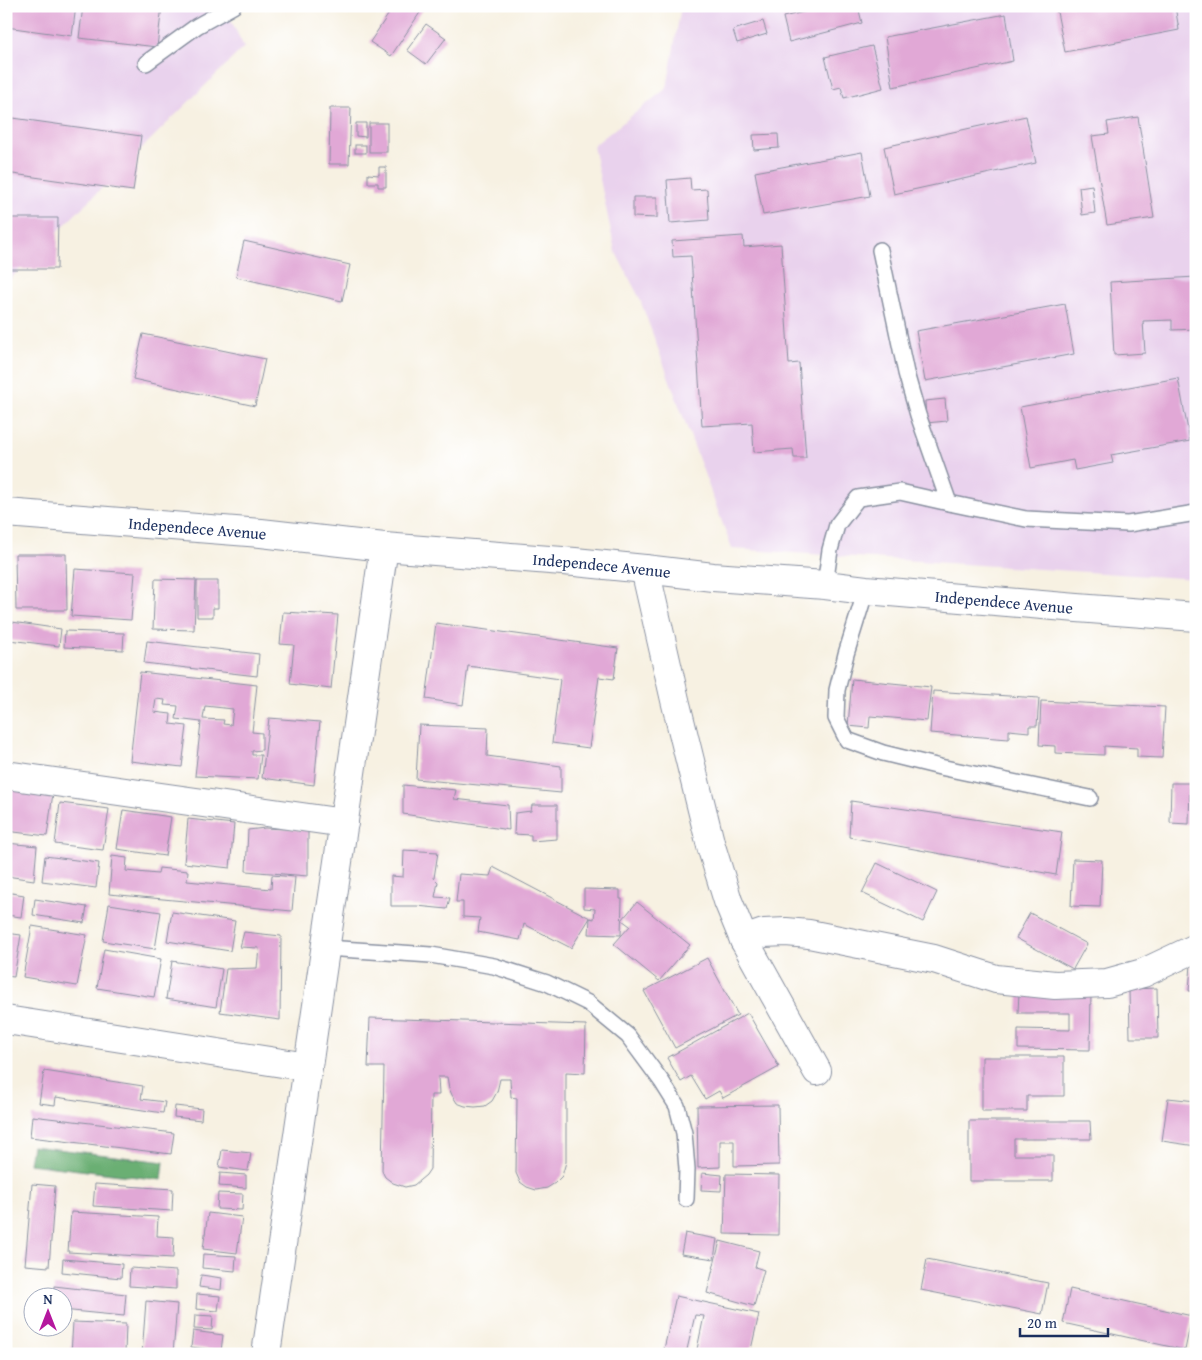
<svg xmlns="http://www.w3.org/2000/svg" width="1202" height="1360" viewBox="0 0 1202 1360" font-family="'Gentium Book Plus',serif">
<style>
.built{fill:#e9d2ed}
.forest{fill:#6baf73;stroke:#436f68}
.building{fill:#e1a8d6;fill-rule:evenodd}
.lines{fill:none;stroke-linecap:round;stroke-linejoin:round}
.lane-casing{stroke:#8990a0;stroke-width:18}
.street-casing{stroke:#8990a0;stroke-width:30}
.path{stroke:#8990a0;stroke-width:3;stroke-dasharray:4 4;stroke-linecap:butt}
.lane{stroke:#fff;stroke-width:15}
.street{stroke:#fff;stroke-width:28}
.labels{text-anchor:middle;stroke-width:5;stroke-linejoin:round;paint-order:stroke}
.street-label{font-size:16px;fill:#1b2f5e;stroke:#fff}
</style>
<rect width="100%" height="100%" fill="#fff"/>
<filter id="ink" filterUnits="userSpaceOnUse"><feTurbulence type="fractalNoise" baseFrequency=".02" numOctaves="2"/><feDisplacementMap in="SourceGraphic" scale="10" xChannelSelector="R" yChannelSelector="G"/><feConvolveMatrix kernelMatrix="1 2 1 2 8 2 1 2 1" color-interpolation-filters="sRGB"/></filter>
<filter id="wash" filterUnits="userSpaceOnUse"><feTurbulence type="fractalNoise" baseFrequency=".0096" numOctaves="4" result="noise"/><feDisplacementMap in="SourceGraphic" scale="20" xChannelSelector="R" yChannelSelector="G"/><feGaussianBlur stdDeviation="1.12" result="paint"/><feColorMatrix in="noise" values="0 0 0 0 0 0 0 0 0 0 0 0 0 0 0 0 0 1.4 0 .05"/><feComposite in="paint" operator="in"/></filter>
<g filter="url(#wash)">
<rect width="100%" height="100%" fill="#f7f1e2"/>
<g class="built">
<polygon points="6,6 224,6 244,47 6,283"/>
<polygon points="681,6 1196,6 1196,579 732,549 639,297 615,251 593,146 667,88"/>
</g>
<polygon class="forest" points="32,1146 164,1162 162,1180 29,1164"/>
<g id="blocks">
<g class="building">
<polygon points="6,6 76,6 72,36 6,27"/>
<polygon points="83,6 162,6 157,47 79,38"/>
<polygon points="394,6 420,6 423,8 391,56 370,42"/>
<polygon points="828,6 858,6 862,23 789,42 783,17"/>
<polygon points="1061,6 1175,6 1179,30 1065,52 1056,7"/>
<polygon points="1006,14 1013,61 893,87 885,37"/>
<polygon points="763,21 767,34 737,43 733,30"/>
<polygon points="426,24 446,38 426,64 407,50"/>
<polygon points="872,46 883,88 844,98 841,87 833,89 825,57"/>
<polygon points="330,108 351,108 349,164 329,164"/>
<polygon points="1026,116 1036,163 894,194 884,147"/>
<polygon points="6,117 141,136 133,191 6,173"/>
<polygon points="1138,117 1154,218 1107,225 1092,136 1109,134 1107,122"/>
<polygon points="356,123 366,123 366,137 356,136"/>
<rect x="369" y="123" width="18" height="29"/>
<polygon points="778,134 779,148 754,150 753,135"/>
<rect x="355" y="145" width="11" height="8"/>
<polygon points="862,152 870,196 763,215 755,172"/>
<polygon points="379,167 386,167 386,187 378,187 378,183 368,183 368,174 379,175"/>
<polygon points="690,178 691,190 707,189 709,220 670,223 667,180"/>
<polygon points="1092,185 1095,213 1082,215 1079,187"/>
<polygon points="633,197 657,197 657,218 633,217"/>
<polygon points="6,218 58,218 57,269 6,269"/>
<polygon points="743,236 744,247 781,244 789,364 799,363 806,458 794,458 793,449 754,452 752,423 702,426 691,256 673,257 672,241"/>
<polygon points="244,241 350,265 342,301 236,277"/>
<polygon points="1196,277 1196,329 1172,330 1172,320 1143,321 1145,353 1114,355 1110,282"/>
<polygon points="1065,304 1074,354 925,381 916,331"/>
<polygon points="143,334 265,359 255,406 133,379"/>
<polygon points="1178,378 1190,441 1111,455 1113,463 1075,470 1073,460 1031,468 1020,407"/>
<polygon points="945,399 947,421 926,423 925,401"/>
<polygon points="15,554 66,554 67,610 16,610"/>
<polygon points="75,569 135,573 131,620 71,616"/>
<polygon points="155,579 196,580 194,630 153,629"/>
<polygon points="197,581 218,581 218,608 213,608 213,617 197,617"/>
<polygon points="283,612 338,615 331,689 290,684 294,645 280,644"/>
<polygon points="12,622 61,629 59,646 9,640"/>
<polygon points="436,623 618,648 614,679 599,677 589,748 552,743 560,679 468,666 463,705 426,699"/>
<polygon points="65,631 124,633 123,650 64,647"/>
<polygon points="147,641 259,654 257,676 144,663"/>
<path d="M 140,672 L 257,685 L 252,732 L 262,733 L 262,750 L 252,751 L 252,755 L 261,755 L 258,779 L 195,776 L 201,722 L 176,719 L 178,706 L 164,705 L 165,700 L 156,699 L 154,712 L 171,714 L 170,724 L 187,726 L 182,767 L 130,761 ZM 205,706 L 233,709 L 231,725 L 223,724 L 224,720 L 203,719 Z"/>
<polygon points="852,679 931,687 927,721 870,716 869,728 848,726"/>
<polygon points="933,691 1039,698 1037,726 1029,726 1029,732 1009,730 1009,739 930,733"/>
<polygon points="1041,701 1165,707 1162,758 1137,757 1137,748 1104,746 1104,755 1055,753 1055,746 1039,745"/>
<polygon points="269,718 320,722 314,785 262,778"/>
<polygon points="419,725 488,728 487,756 561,766 561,793 416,779"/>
<polygon points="1171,783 1190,783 1189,824 1170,823"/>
<polygon points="403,785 456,790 454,799 508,805 509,830 403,814"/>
<polygon points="6,787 53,793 47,836 6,831"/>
<polygon points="851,801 1062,832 1056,875 849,837"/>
<polygon points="60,803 109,809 103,850 55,844"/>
<polygon points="532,805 557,805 557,839 531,841 531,835 514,834 515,813 531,811"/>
<polygon points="123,810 171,817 165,856 117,849"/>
<polygon points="188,819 234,824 230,868 184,863"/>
<polygon points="265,828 308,830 308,876 246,871 248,830"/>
<polygon points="6,843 37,846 34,880 6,876"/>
<polygon points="404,850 438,852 434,878 438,882 435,897 450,898 447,909 417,906 391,906 391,876 403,877"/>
<polygon points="45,856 99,863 96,888 42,881"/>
<polygon points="112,856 127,858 126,871 158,874 159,868 188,871 187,881 271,889 272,875 295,877 292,911 109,894"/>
<polygon points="1073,859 1102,860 1100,907 1071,906"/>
<polygon points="877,863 937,892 923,922 862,893"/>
<polygon points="493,867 590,918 594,919 595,909 584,908 584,889 620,890 620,899 622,899 621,935 589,934 590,918 571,948 524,924 520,940 478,932 480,918 463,917 463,902 456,902 459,874 490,876"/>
<polygon points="6,892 24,895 21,917 6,915"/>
<polygon points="35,899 87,907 84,923 33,915"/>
<polygon points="637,902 690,945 659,981 614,944 630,926 622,920"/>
<polygon points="109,904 161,912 155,949 103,941"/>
<polygon points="172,912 235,921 230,951 167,941"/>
<polygon points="1030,913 1087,944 1073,969 1016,938"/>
<polygon points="32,926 87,935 77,986 23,977"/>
<polygon points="244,932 281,936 280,1020 220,1012 226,969 257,968 259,948 240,947"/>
<polygon points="6,933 21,935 14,977 6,976"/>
<polygon points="104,949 161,959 154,997 97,988"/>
<polygon points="707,958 738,1015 675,1048 644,991"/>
<polygon points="172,961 222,969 216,1007 166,999"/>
<polygon points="1191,964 1196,964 1196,991 1189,991"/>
<polygon points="1157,988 1158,1038 1130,1038 1129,989"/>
<polygon points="1019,992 1091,993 1090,1050 1018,1049 1018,1029 1070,1030 1070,1013 1018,1013"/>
<polygon points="748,1013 779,1067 723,1098 719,1091 705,1099 691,1076 681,1082 667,1058"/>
<polygon points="370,1018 586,1025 585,1073 566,1072 566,1162 562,1176 555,1183 547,1188 536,1190 527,1187 520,1182 516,1173 517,1098 511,1097 510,1079 500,1079 497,1092 492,1101 485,1106 475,1107 465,1106 457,1103 452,1095 449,1088 447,1077 438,1077 439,1095 431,1095 430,1169 426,1175 414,1185 405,1187 393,1183 385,1177 382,1171 384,1067 368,1067"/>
<polygon points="982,1057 1064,1057 1064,1096 1027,1096 1027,1111 982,1111"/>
<polygon points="44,1071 143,1086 141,1099 165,1102 163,1113 56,1097 55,1105 39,1103"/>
<polygon points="1168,1098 1196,1101 1196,1146 1162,1141"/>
<polygon points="778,1105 779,1165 734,1166 734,1141 720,1141 720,1167 698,1168 697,1106"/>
<polygon points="175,1106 202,1109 201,1120 174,1117"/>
<polygon points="32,1116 174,1133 171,1154 30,1137"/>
<polygon points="969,1121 1090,1121 1091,1139 1014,1139 1014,1155 1053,1155 1053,1181 969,1181"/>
<polygon points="222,1150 251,1153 248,1171 219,1167"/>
<polygon points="220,1173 246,1175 246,1188 219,1186"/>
<polygon points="702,1173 722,1175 721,1191 701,1190"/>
<polygon points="726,1174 779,1175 778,1235 724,1234"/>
<polygon points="32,1184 55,1186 49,1267 25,1265"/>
<polygon points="95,1184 173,1189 172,1211 93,1206"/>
<polygon points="218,1193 243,1194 242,1210 217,1209"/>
<polygon points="71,1212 158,1217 157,1236 174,1237 173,1258 68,1252"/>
<polygon points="208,1213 242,1217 237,1253 203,1249"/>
<polygon points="685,1233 717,1239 714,1259 681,1254"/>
<polygon points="720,1241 759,1251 755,1267 764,1270 754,1306 707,1293"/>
<polygon points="203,1254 236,1256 235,1271 202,1268"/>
<polygon points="63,1259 122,1264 121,1278 62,1272"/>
<polygon points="927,1259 1048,1283 1042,1314 921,1290"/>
<polygon points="130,1268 176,1271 176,1289 129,1286"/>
<polygon points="201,1275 222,1278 221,1290 199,1287"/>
<polygon points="54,1286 126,1294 124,1316 62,1310 62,1298 53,1298"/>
<polygon points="1070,1289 1192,1316 1185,1350 1063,1323"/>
<polygon points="197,1294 220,1296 218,1311 196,1309"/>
<polygon points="676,1296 759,1314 750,1354 696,1354 704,1316 695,1315 686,1354 664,1349"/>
<polygon points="146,1301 177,1304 173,1354 142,1354"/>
<polygon points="195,1315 213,1316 212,1330 194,1329"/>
<polygon points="73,1322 126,1324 125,1354 71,1354"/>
<polygon points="193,1331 223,1335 221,1351 191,1347"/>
</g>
</g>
</g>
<g filter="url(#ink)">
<use href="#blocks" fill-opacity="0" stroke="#8990a0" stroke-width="1"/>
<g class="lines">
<g class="lane-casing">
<g id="lane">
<polyline points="146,63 197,26 233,6"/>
<polyline points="880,250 906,373 918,415 949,503"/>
<polyline points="825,585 830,550 837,525 858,498 900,492 949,503 1026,519 1128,524 1196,513"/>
<polyline points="866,590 846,654 837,690 836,718 847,740 883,753 940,767 1090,798"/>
<polyline points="326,948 431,955 494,966 547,983 588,1003 628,1036 662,1082 677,1106 684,1133 687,1169 686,1199"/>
</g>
</g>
<g class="street-casing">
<g id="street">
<path id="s1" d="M 6,513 L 261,533 L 384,547 L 575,562 L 645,569 L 713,577 L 825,585 L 866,590 L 1077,608 L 1196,617"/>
<polyline points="645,569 675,700 711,846 728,901 744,940 817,1071"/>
<polyline points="6,775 344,823"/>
<polyline points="744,940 764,933 786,932 809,934 934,959 996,979 1055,985 1107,983 1143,973 1196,948"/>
<polyline points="6,1020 308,1067"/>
<polyline points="266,1354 384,547"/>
</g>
</g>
<polyline class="path" points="1194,1354 1196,1350"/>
<use href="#lane" class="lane"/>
<use href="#street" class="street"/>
</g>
</g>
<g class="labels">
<g class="street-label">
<text dy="6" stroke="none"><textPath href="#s1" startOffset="192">Independece Avenue</textPath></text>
<text dy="6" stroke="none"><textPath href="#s1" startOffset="598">Independece Avenue</textPath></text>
<text dy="6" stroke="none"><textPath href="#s1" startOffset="1002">Independece Avenue</textPath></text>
</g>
</g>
<rect width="1202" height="1360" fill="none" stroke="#fff" stroke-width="25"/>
<g transform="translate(48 1312)"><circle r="24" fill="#ffffff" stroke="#a4acbf"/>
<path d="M0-4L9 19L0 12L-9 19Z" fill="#b5179e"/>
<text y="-8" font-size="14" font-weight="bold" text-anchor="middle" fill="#1b2f5e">N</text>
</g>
<path d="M1020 1328v8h88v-8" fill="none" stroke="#1b2f5e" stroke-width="2.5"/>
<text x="1027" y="1328" font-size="15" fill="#1b2f5e" stroke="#ffffff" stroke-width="4" paint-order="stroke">20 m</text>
</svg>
